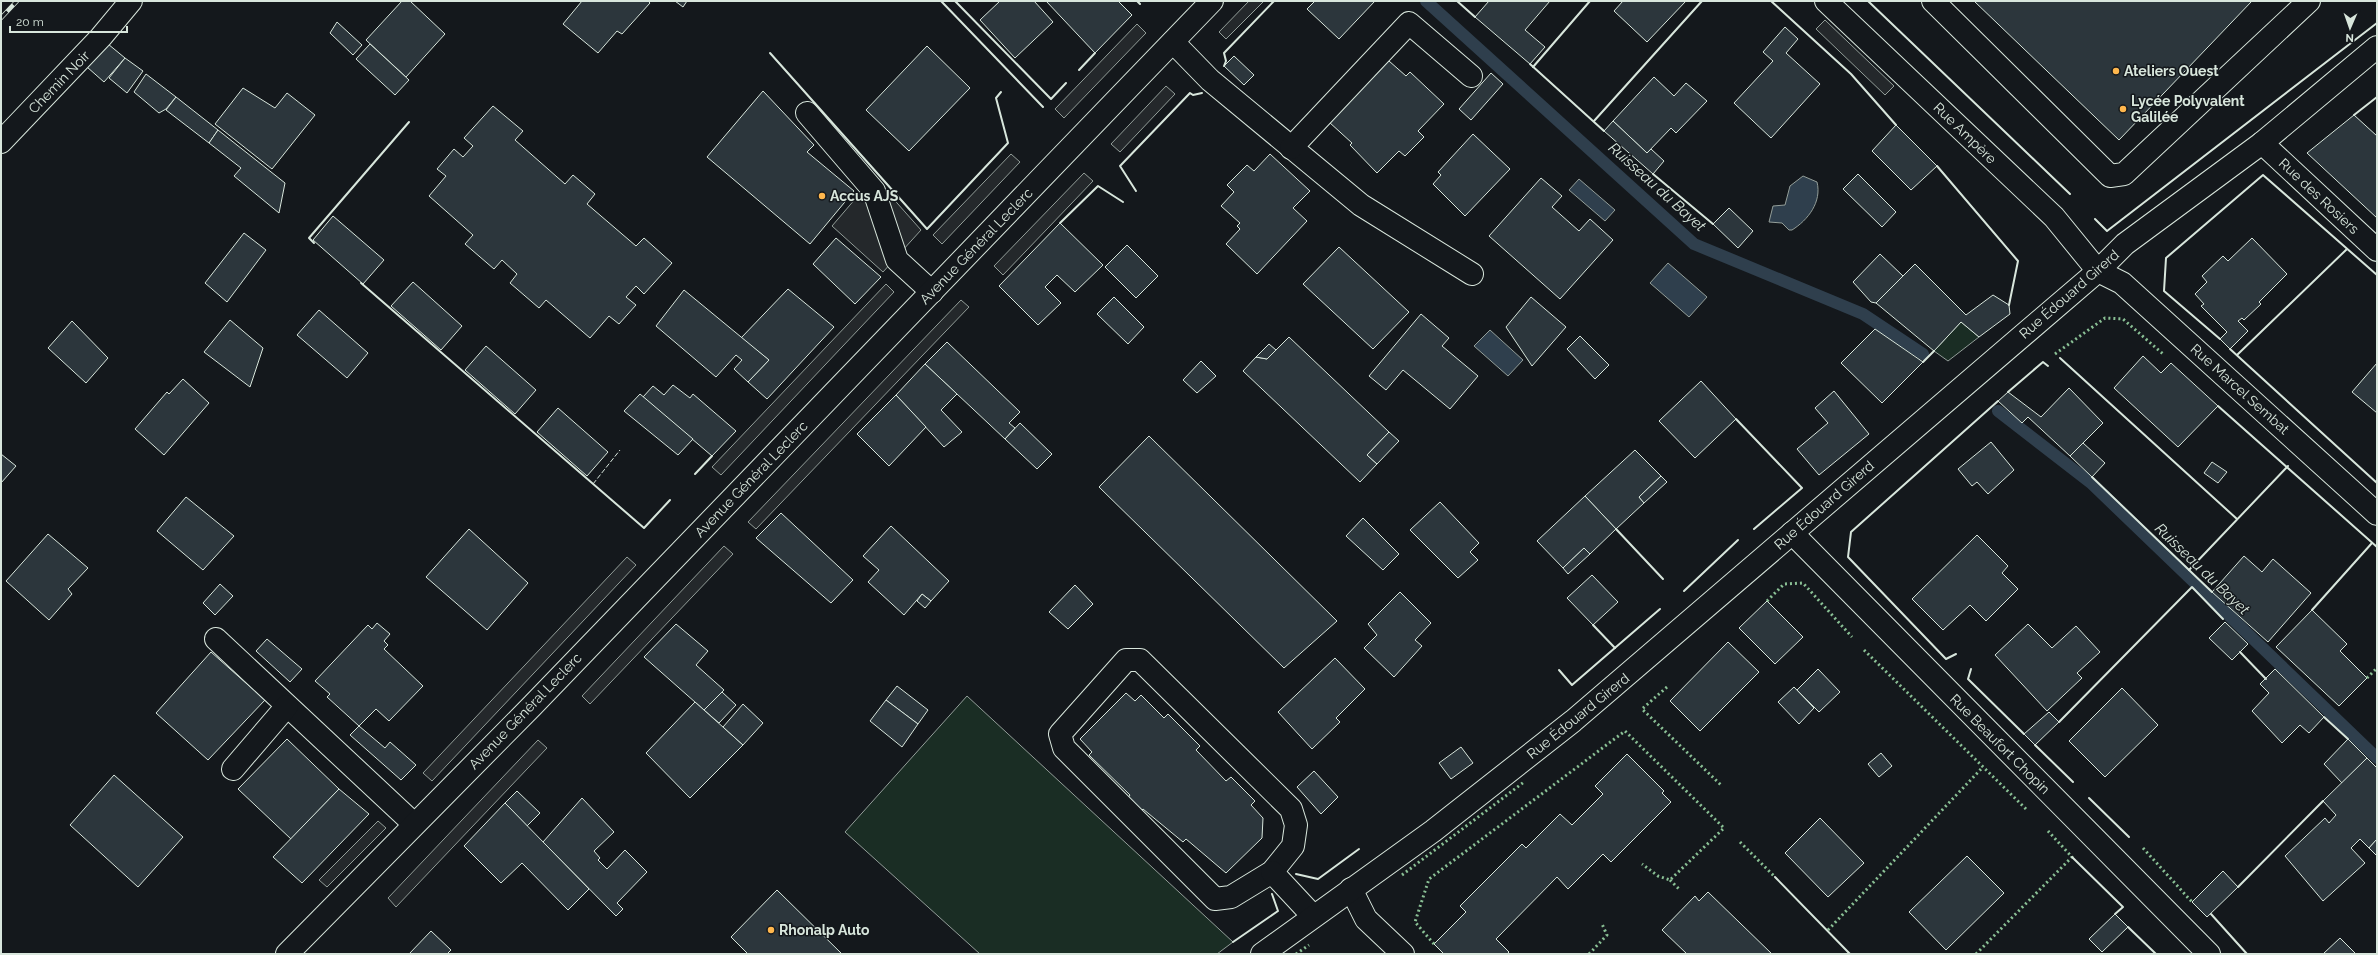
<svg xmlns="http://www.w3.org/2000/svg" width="2378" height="955" viewBox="0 0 2378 955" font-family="Raleway,sans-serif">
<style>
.green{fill:#1a2d24;stroke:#939e99}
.parking{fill:#24282b;stroke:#939e99}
.water{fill:#2f3f4d;stroke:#939e99}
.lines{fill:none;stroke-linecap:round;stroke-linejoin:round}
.stream{stroke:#2f3f4d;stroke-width:12}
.building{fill:#2c363c;stroke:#d8e6dc}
.minor-casing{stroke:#d8e6dc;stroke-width:24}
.major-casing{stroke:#d8e6dc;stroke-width:24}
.minor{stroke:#14181c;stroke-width:22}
.major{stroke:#14181c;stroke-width:22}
.rail-casing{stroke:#d8e6dc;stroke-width:4.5}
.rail{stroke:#14181c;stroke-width:3;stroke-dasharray:9;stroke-linecap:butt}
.hedge{stroke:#8ac095;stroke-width:3;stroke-dasharray:2 3;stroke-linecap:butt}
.fence{stroke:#d8e6dc;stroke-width:1;stroke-dasharray:5 2;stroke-linecap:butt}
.wall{stroke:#d8e6dc;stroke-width:2}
.poi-dot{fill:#ffb74d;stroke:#14181c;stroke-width:1.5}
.labels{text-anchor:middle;stroke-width:3;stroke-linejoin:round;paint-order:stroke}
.poi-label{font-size:14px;font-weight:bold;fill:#d8e6dc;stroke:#14181c;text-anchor:start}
.street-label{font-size:14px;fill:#d8e6dc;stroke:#14181c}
.water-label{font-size:15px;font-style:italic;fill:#d8e6dc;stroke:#14181c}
</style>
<rect width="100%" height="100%" fill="#14181c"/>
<g class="green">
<polygon points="1961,322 1979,337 1948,361 1934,351"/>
<polygon points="967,696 1233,942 1217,954 980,954 845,832"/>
</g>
<g class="parking">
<polygon points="1249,1 1264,1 1226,39 1219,32"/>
<polygon points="1825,20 1894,86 1885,95 1816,29"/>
<polygon points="1137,24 1146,33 1064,118 1055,109"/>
<polygon points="1166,86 1175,94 1120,152 1111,144"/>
<polygon points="1011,154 1020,162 942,244 933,235"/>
<polygon points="1084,173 1093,181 1003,275 994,266"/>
<polygon points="874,177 921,230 883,272 832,226"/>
<polygon points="886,284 894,292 721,475 712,467"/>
<polygon points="961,300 969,307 756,529 748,522"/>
<polygon points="724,546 733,554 590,704 582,696"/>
<polygon points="627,557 636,565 432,781 423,773"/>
<polygon points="538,740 547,748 396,907 388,898"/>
<polygon points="378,821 386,828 327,887 319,880"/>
</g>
<g class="water">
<path d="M 1803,176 L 1817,182 C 1822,202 1808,220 1792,230 L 1789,230 L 1782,223 L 1769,222 L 1773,206 L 1785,205 L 1790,186 Z"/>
<polygon points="1579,179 1615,210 1605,221 1569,190"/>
<polygon points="1668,263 1707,297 1689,317 1650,283"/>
<polygon points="1490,330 1523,360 1508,376 1474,346"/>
</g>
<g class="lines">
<g class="stream">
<polyline points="1426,1 1694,244 1863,314 1923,354"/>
<polyline points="1998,411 2091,483 2377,758"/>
</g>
</g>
<g class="building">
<polygon points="402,1 410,1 445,34 406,77 366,40"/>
<polygon points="582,1 648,1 650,3 622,34 617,31 598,53 563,24"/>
<polygon points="675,1 687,1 683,7"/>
<polygon points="1000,1 1034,1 1053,22 1015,58 980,20"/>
<polygon points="1046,1 1118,1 1132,15 1095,53"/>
<polygon points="1315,1 1375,1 1339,39 1307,9"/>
<polygon points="1489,1 1550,1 1525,30 1545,47 1530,64 1475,17"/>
<polygon points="1623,1 1686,1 1647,42 1614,11"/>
<polygon points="1974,1 2252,1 2119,140"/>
<polygon points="337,22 362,45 353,55 330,33"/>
<polygon points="1785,27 1798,39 1786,53 1820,84 1771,138 1734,103 1773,61 1763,52"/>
<polygon points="108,44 125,58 104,82 87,67"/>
<polygon points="370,44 409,80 395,95 356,59"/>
<polygon points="927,46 970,88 909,151 866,110"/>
<polygon points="1234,56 1254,75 1244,85 1224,66"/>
<polygon points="125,58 143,71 127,93 109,78"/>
<polygon points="1389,61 1406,76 1410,72 1444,104 1418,131 1424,137 1405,156 1399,151 1377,173 1350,145 1352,143 1329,122"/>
<polygon points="1491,73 1503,84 1471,120 1459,109"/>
<polygon points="146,74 176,97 166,109 159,113 134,92"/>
<polygon points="1654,77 1674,96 1686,83 1707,101 1676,133 1671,128 1647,153 1613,121"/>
<polygon points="243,88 275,108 287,93 315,115 272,169 215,124"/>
<polygon points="763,91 814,145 807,152 854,191 810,244 707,157"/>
<polygon points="176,97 218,130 209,143 166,110"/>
<polygon points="493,106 523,131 515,140 565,184 573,175 595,194 587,204 636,246 644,238 672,263 644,294 636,286 626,297 636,305 619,324 609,316 590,338 546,300 539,308 510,283 517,274 502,260 494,269 465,244 473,235 429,196 446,176 437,169 454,149 463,157 473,146 464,138"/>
<polygon points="2354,115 2377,136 2377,218 2307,153"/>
<polygon points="1613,121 1647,153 1651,149 1664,161 1653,174 1604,131"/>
<polygon points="1896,125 1937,166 1911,190 1872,151"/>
<polygon points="218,130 285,183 279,213 234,176 241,168 209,143"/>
<polygon points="1473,134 1510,169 1465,216 1433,184 1441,175 1438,172"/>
<polygon points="1270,154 1310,191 1293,208 1307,221 1257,274 1226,244 1240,229 1237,226 1240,223 1221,206 1234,192 1227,185 1247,165 1254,171"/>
<polygon points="1858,174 1896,212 1882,227 1843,189"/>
<polygon points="1541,178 1562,196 1552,207 1579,231 1590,219 1613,240 1560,299 1489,236"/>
<polygon points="1729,208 1753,231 1738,248 1713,224"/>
<polygon points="333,216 384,260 363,284 313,240"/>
<polygon points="1060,223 1103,265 1075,292 1057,275 1045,287 1061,303 1038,325 999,286"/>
<polygon points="244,233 266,250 227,302 205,283"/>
<polygon points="836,238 881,277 855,304 813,264"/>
<polygon points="2252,238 2287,274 2259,302 2261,304 2244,320 2242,318 2238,321 2248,331 2230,349 2220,339 2227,332 2201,306 2204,304 2195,294 2207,282 2202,276 2223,256 2228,261"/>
<polygon points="1127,245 1158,276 1136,298 1105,267"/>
<polygon points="1339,247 1409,312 1373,349 1303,284"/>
<polygon points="1880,254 1903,276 1876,303 1871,302 1853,282"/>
<polygon points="1915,264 1966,315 1993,295 2009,305 2010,314 1979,337 1961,322 1934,351 1876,303"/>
<polygon points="413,282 462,326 441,350 391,306"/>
<polygon points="788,289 834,327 767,399 748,382 769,360 741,338"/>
<polygon points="684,290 769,360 748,382 734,369 742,360 736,355 716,377 656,326"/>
<polygon points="1114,297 1144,327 1128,344 1097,314"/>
<polygon points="1531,297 1566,327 1532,366 1506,327"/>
<polygon points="319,310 368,353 347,378 297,335"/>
<polygon points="1421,314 1449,338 1442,346 1478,376 1450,409 1403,370 1386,390 1369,376"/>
<polygon points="230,320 263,348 250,387 204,352"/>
<polygon points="72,321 108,358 86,383 48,348"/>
<polygon points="1875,329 1923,362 1882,403 1841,363"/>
<polygon points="1580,336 1609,365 1595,379 1567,349"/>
<polygon points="1289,337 1389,432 1367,455 1377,464 1360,482 1243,371 1256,357 1267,359"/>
<polygon points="947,342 1020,412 1009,423 1015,428 1005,439 925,364"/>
<polygon points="1269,344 1276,350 1267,359 1256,357"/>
<polygon points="486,346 536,390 515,414 465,370"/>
<polygon points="2143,356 2161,373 2171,363 2218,406 2178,447 2114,388"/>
<polygon points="1201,361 1216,376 1197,393 1183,380"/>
<polygon points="2377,363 2377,413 2352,392"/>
<polygon points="925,364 957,394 941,410 962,432 944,447 896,395"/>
<polygon points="183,379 209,403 164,455 135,429 167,392 169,394"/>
<polygon points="1701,381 1736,419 1695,458 1659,421"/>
<polygon points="673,385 690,398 693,394 736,431 712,456 643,397 653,386 664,395"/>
<polygon points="2069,388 2103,423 2070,456 2028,417 2022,423 1998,401 2008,392 2041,417"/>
<polygon points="1834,391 1869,434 1819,475 1797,449 1828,423 1815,408"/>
<polygon points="640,394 693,439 678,455 624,411"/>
<polygon points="896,395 926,427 889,466 857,434"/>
<polygon points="558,408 608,452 587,476 537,432"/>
<polygon points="1020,423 1052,454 1037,469 1005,439"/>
<polygon points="1389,432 1399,441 1377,464 1367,455"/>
<polygon points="1149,436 1337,621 1284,668 1099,487"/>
<polygon points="1991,442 2014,470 1988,494 1977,482 1972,486 1958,469"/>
<polygon points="2083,443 2105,463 2092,477 2070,456"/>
<polygon points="1635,450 1661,476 1639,497 1644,503 1616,529 1585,496"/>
<polygon points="1,454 16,466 1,483"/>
<polygon points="2212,462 2227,472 2218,483 2204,473"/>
<polygon points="1661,476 1667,482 1644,503 1639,497"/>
<polygon points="1585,496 1616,529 1590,554 1584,548 1563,568 1537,541"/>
<polygon points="186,497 234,536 203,570 157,531"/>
<polygon points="1440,502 1479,543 1470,552 1478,560 1458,578 1410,530"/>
<polygon points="781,513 853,580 831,603 756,538"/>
<polygon points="1363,518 1399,554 1383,570 1346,536"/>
<polygon points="891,526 949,581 931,601 922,594 904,615 868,582 879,570 863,556"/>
<polygon points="469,529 528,583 487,630 426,577"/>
<polygon points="48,534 88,568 68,589 72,594 49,620 6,581"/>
<polygon points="1977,535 2008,566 2002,573 2018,589 1986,621 1970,605 1943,630 1912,599"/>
<polygon points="1584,548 1590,554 1568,574 1563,568"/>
<polygon points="2244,556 2262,572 2273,559 2311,593 2268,642 2212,592"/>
<polygon points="1592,575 1618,602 1593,625 1567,598"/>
<polygon points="220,584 233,596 215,615 203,603"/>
<polygon points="1075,585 1093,604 1068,629 1049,612"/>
<polygon points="1400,592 1431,623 1415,640 1422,646 1394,677 1364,648 1377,635 1368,624"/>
<polygon points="922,594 931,601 925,608 917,601"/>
<polygon points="1767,601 1803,637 1775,664 1739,628"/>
<polygon points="2312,610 2347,644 2340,651 2367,678 2339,706 2276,647"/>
<polygon points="2225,622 2248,644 2232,660 2209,638"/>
<polygon points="377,623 390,634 384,641 388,645 384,649 423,686 389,721 376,709 359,726 327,697 330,694 315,681 368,625 372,629"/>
<polygon points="676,624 708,651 696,665 724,690 704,710 644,657"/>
<polygon points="2028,624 2052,648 2076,626 2100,652 2077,673 2082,678 2047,711 1995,655"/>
<polygon points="267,639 302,669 290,682 256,651"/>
<polygon points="1728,642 1759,672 1700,731 1670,701"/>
<polygon points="211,652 265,700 208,760 156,713"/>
<polygon points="1335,658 1365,689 1336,718 1340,722 1312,749 1278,712"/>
<polygon points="1818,669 1840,692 1819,712 1797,690"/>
<polygon points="2275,669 2324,717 2309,733 2300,725 2282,743 2252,711 2269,693 2260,684"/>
<polygon points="897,686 928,710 918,724 886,700"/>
<polygon points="1794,687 1814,708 1799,724 1778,702"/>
<polygon points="2122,688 2158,725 2105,777 2069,741"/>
<polygon points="722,692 736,705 719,723 704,710"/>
<polygon points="1126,693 1135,701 1141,695 1164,718 1168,714 1200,746 1196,750 1226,781 1231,777 1255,801 1251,805 1263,818 1262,838 1226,873 1186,839 1183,842 1143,809 1140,812 1127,799 1130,795 1089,755 1092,752 1080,739"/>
<polygon points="886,700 918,724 902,747 870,721"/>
<polygon points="695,702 743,745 690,798 646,753"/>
<polygon points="743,704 763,723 743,745 723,727"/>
<polygon points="2049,712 2059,722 2035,745 2024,734"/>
<polygon points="359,726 385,748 390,742 416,765 401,780 350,735"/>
<polygon points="287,739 339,789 291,839 238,789"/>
<polygon points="2348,739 2367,758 2342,783 2324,764"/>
<polygon points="1461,747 1473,763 1451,779 1439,763"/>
<polygon points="1881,753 1892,766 1879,777 1868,764"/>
<polygon points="1627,754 1664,791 1662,793 1671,802 1611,862 1603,854 1568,889 1557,877 1496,939 1509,952 1507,954 1444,954 1434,944 1466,912 1460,906 1522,844 1526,848 1560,814 1572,825 1603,794 1595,786"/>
<polygon points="2367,758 2377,768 2377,839 2369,848 2360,839 2351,848 2365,863 2323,901 2285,856 2325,818 2329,823 2336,815 2323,801"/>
<polygon points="1314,771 1338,797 1321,814 1297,787"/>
<polygon points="114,775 183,837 138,887 70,825"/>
<polygon points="339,789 369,814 302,883 273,857"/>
<polygon points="517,791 540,813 527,826 505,803"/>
<polygon points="582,798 614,832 594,851 600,858 598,860 607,869 625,850 647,872 617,903 623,909 616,916 543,842"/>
<polygon points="505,803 589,889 568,910 522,863 501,883 464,846"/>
<polygon points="1820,818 1864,863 1828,897 1785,853"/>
<polygon points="2377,839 2377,856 2369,848"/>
<polygon points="1967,856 2004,893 1946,950 1909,912"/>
<polygon points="2223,871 2238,887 2207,917 2192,902"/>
<polygon points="777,890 842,954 748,954 731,937"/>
<polygon points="1708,892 1772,954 1687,954 1662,930 1695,896 1699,901"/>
<polygon points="2115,914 2128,927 2102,952 2089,939"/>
<polygon points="431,931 451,950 447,954 409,954"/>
<polygon points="2340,938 2356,954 2323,954"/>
</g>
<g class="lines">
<g class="minor-casing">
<g id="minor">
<polyline points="1826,1 2054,217 2098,271 2122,283 2377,514"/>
<polyline points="1933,1 2110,176 2124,174 2309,1"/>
<polyline points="1173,42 1210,80 1361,205 1472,274"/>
<polyline points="807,113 874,191 897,260 932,292"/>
<polyline points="1,142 101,37 131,1"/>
<polyline points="2262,143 2377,250"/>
<polyline points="1291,148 1409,23 1471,76"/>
<polyline points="1792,533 2209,954"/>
<polyline points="216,639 414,824"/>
<polygon points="1126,660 1140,660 1291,809 1296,825 1293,846 1272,872 1231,897 1215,899 1064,748 1060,734"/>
<polyline points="233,769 287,706"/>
<polyline points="1272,872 1313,916"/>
<polyline points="1351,889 1366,919 1403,954"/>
<polyline points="1262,954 1433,831 1573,721 2098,271 2125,244 2262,143 2377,47"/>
</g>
</g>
<g class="major-casing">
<polyline id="major" points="287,954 532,706 1212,1"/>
</g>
<use href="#minor" class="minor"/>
<use href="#major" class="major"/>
<g class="rail-casing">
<polyline id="rail" points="1,18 17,1"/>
</g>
<use href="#rail" class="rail"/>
<g class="hedge">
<polyline points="2055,354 2105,318 2123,319 2163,354"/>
<polyline points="1767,601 1784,584 1803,583 1852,637"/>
<polyline points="1864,650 2028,811"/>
<polyline points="2367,678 2377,668"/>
<polyline points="1667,687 1642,709 1722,786"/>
<polyline points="1740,842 1775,877"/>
<polyline points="2143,848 2192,902"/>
<polyline points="1402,875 1524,782"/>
<polyline points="1670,880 1679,889"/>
<polyline points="1828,930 1983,767"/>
<polyline points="1434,944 1415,922 1429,879 1625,731 1724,828 1670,880 1658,876 1642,864"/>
<polyline points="1296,954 1309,945"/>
<polyline points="1589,954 1607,935 1602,924"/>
<polyline points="1976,954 2072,857 2048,831"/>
</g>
<polyline class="fence" points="593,484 620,450"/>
<g class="wall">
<polyline points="941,1 1043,107"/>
<polyline points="955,1 1051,99 1066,83"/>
<polyline points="1137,1 1140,4"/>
<polyline points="1457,1 1475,17"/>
<polyline points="1771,1 1851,74 1896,125"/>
<polyline points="1868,1 2070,194"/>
<polyline points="770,53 927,229 1008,143 996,98 1001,92"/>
<polyline points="1530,64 1604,131"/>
<polyline points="1224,66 1226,61 1224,53 1274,1"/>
<polyline points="1533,67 1590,1"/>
<polyline points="1079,70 1095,53"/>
<polyline points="2354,115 2377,97"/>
<polyline points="1594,121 1702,1"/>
<polyline points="1937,166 2018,261 2009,305"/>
<polyline points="1653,174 1713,224"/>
<polyline points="1136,191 1120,166 1190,93 1193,95 1202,93"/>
<polyline points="2095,219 2107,231 2377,23"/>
<polyline points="1060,223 1098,186 1123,202"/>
<polyline points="314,243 309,238 409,122"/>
<polyline points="361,283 644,528 670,500"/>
<polyline points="2220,339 2164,291 2166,258 2263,175 2377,275"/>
<polyline points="2230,349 2377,483"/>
<polyline points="2237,355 2347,249"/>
<polyline points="2060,358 2237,519"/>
<polyline points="1923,362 1934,351"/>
<polyline points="2008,392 2043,362 2048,366"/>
<polyline points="2218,406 2377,547"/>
<polyline points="1736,419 1802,488 1754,529"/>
<polyline points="695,474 712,456"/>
<polyline points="2092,477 2212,592"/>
<polyline points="1616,529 1663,579"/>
<polyline points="2189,570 2288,466"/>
<polyline points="1684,591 1738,540"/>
<polyline points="2312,610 2372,543"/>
<polyline points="1593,625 1615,648"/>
<polyline points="2240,652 2266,679"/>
<polyline points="1956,654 1946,659 1848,557 1851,532 1998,401"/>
<polyline points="1971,669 1968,679 2024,734"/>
<polyline points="1559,670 1572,685 1660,609"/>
<polyline points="2324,717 2348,739"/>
<polyline points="2059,722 2192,587 2223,619"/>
<polyline points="2035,745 2073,782"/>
<polyline points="2089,798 2129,837"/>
<polyline points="2072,857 2123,907 2115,914"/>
<polyline points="1296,874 1318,879 1359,849"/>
<polyline points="1775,877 1850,954"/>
<polyline points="2238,887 2323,801"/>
<polyline points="2211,914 2247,954"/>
<polyline points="2128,927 2156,954"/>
<polyline points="1233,942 1278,911 1272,894"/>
</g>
</g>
<g class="poi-dot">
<circle cx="2116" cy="71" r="4"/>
<circle cx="2123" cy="109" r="4"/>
<circle cx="822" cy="196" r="4"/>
<circle cx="771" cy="930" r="4"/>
</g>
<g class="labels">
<g class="poi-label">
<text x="2124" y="76">Ateliers Ouest</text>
<text x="2131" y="106">Lycée Polyvalent<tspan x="2131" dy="16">Galilée</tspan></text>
<text x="830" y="201">Accus AJS</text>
<text x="779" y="935">Rhonalp Auto</text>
</g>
<g class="street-label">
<text transform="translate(59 82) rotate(-46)" y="5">Chemin Noir</text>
<text transform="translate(1965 133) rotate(44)" y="5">Rue Ampère</text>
<text transform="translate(2319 196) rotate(43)" y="5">Rue des Rosiers</text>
<text transform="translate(976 246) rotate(-46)" y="5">Avenue Général Leclerc</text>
<text transform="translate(2069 294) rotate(-41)" y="5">Rue Édouard Girerd</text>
<text transform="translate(2240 389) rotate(42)" y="5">Rue Marcel Sembat</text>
<text transform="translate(751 479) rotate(-46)" y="5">Avenue Général Leclerc</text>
<text transform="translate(1824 505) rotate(-41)" y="5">Rue Édouard Girerd</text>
<text transform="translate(525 711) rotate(-46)" y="5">Avenue Général Leclerc</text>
<text transform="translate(1578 716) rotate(-39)" y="5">Rue Édouard Girerd</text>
<text transform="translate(2000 744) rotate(45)" y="5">Rue Beaufort Chopin</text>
</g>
<g class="water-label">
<text transform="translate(1657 187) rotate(42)" y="5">Ruisseau du Bayet</text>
<text transform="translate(2202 569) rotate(44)" y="5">Ruisseau du Bayet</text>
</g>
</g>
<rect width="2378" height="955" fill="none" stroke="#d8e6dc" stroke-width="4"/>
<g transform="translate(2350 28) rotate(182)" stroke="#14181c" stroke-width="3" paint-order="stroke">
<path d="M0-3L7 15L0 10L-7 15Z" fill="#d8e6dc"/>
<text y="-6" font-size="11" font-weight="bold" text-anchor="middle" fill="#d8e6dc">N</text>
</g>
<path d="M10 26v6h117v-6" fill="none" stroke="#d8e6dc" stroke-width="2"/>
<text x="16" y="26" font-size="12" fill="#d8e6dc" stroke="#14181c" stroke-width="3" paint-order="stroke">20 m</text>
</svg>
